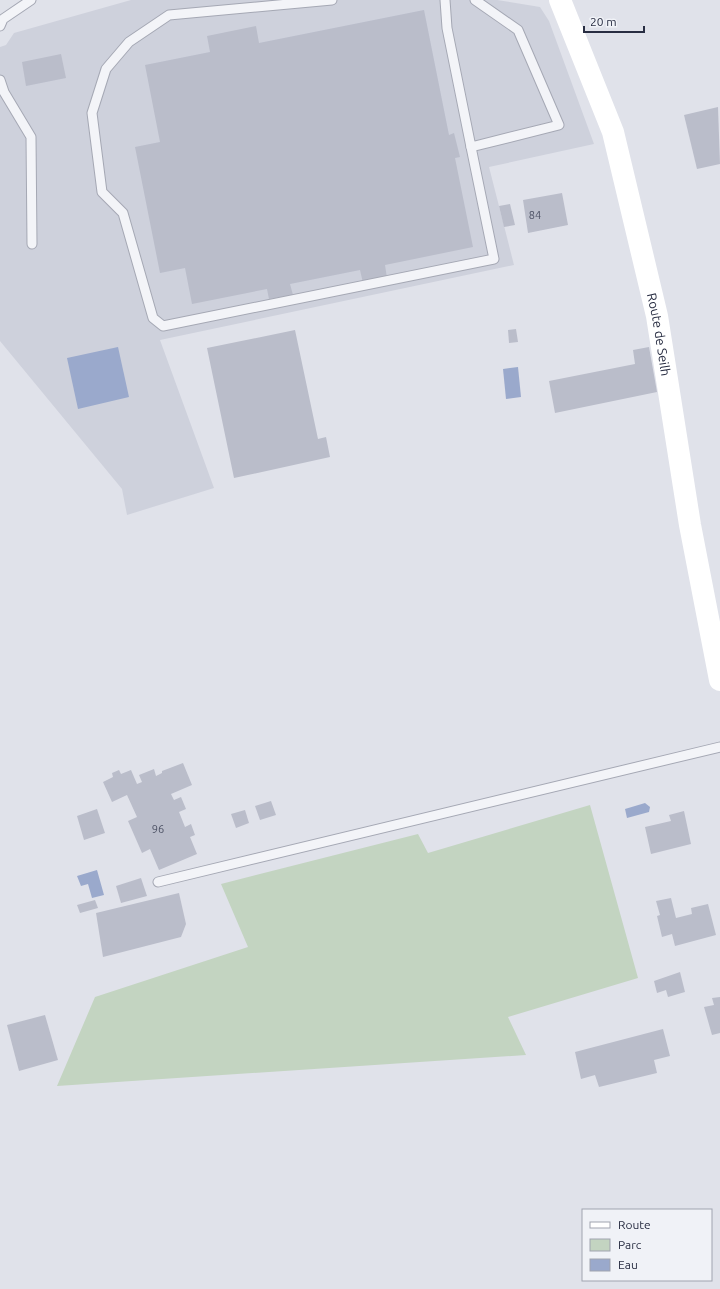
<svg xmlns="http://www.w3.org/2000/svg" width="720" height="1289" viewBox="0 0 720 1289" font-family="Ubuntu,sans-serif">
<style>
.built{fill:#ced1dc}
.green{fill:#c3d4c1}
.water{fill:#9aa9cc}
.building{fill:#babdca}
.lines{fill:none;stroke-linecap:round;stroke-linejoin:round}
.lane-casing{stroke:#a5a8b4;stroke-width:11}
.lane{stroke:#f3f4f8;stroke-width:9}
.secondary{stroke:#fff;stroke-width:22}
.labels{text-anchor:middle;stroke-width:3;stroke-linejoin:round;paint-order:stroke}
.number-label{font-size:11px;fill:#4c5164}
.street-label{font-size:13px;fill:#282d42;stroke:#f0f2f7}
</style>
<rect width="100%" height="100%" fill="#e0e2ea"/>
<polygon class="built" points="131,0 497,0 540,7 549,21 594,144 489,167 514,265 160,340 214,488 127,515 122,489 0,341 0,47 6,45 14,33"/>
<polygon class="green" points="590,805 638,978 508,1017 526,1055 57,1086 95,997 248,947 221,884 418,834 428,853"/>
<g class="water">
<polygon points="118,347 129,397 78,409 67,358"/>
<polygon points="518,367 521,397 506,399 503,369"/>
<polygon points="645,803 650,807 649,812 627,818 625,809"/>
<polygon points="97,870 104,895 92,898 88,884 81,886 77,876"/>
</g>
<g class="building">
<polygon points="424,10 449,135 454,133 460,157 455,158 473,247 385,265 387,278 363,283 360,270 290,284 293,295 269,299 267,289 192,304 185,268 160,273 135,147 160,142 145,65 210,52 207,36 256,26 259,43"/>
<polygon points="61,54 66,78 26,86 22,62"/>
<polygon points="718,107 720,164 697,169 684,115"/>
<polygon points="562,193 568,225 528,233 523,200"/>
<polygon points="510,204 515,225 504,227 499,206"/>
<polygon points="516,329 518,342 509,343 508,330"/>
<polygon points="295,330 318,439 326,437 330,457 234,478 207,348"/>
<polygon points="649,347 657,392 555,413 549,381 635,364 633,350"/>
<polygon points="183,763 192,785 171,794 174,800 181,797 186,809 179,812 185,827 191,824 195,835 190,837 197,854 159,870 150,849 142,853 128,821 137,817 127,795 112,802 103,782 113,777 112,773 119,770 121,774 131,770 137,784 142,782 139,775 154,769 156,776 162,773 162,771"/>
<polygon points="271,801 276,815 260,820 255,806"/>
<polygon points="97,809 105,833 84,840 77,816"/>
<polygon points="245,810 249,823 236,828 231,814"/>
<polygon points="684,811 691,844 651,854 645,827 671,821 669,815"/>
<polygon points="141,878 147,896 121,903 116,886"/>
<polygon points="179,893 186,924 181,937 103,957 96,913"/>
<polygon points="671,898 676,918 692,914 691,908 708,904 716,935 675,946 672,934 662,937 657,916 660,915 656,901"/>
<polygon points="95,900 98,908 80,913 77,905"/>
<polygon points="680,972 685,992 668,997 666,990 657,993 654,981"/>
<polygon points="720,997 720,1033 712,1035 704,1007 714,1005 712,998"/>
<polygon points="45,1015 58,1060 19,1071 7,1025"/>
<polygon points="663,1029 670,1056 654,1060 657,1073 599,1087 595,1075 581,1079 575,1052"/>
</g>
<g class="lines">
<g class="lane-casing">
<g id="lane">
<polyline points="332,0 169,15 129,42 106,69 92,113 102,192 123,213 153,318 163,326 494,259 471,147"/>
<polyline points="445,0 447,28 471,147 559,125 518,30 475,0"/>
<polyline points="0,26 3,19 31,0"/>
<polyline points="0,80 4,92 31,137 32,244"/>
<polyline points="158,882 720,747"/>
</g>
</g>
<use href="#lane" class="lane"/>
<path class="secondary" id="s1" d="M 560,0 L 613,132 L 657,316 L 690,525 L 720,680"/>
</g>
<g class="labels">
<g class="number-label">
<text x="535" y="219">84</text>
<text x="158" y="833">96</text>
</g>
<g class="street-label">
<text dy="5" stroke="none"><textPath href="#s1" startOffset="350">Route de Seilh</textPath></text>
</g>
</g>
<rect x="582" y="1209" width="130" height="72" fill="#f0f2f7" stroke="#a0a3af"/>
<rect x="590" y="1222" width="20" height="6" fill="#ffffff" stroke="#a0a3af"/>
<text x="618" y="1229" font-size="12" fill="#282d42">Route</text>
<rect x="590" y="1239" width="20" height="12" fill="#c3d4c1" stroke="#a0a3af"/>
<text x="618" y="1249" font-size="12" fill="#282d42">Parc</text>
<rect x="590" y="1259" width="20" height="12" fill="#9aa9cc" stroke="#a0a3af"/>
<text x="618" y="1269" font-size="12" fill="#282d42">Eau</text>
<path d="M584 26v6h60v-6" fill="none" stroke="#282d42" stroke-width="2"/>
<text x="590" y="26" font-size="12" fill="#282d42" stroke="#f0f2f7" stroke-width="3" paint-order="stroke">20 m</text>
</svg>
